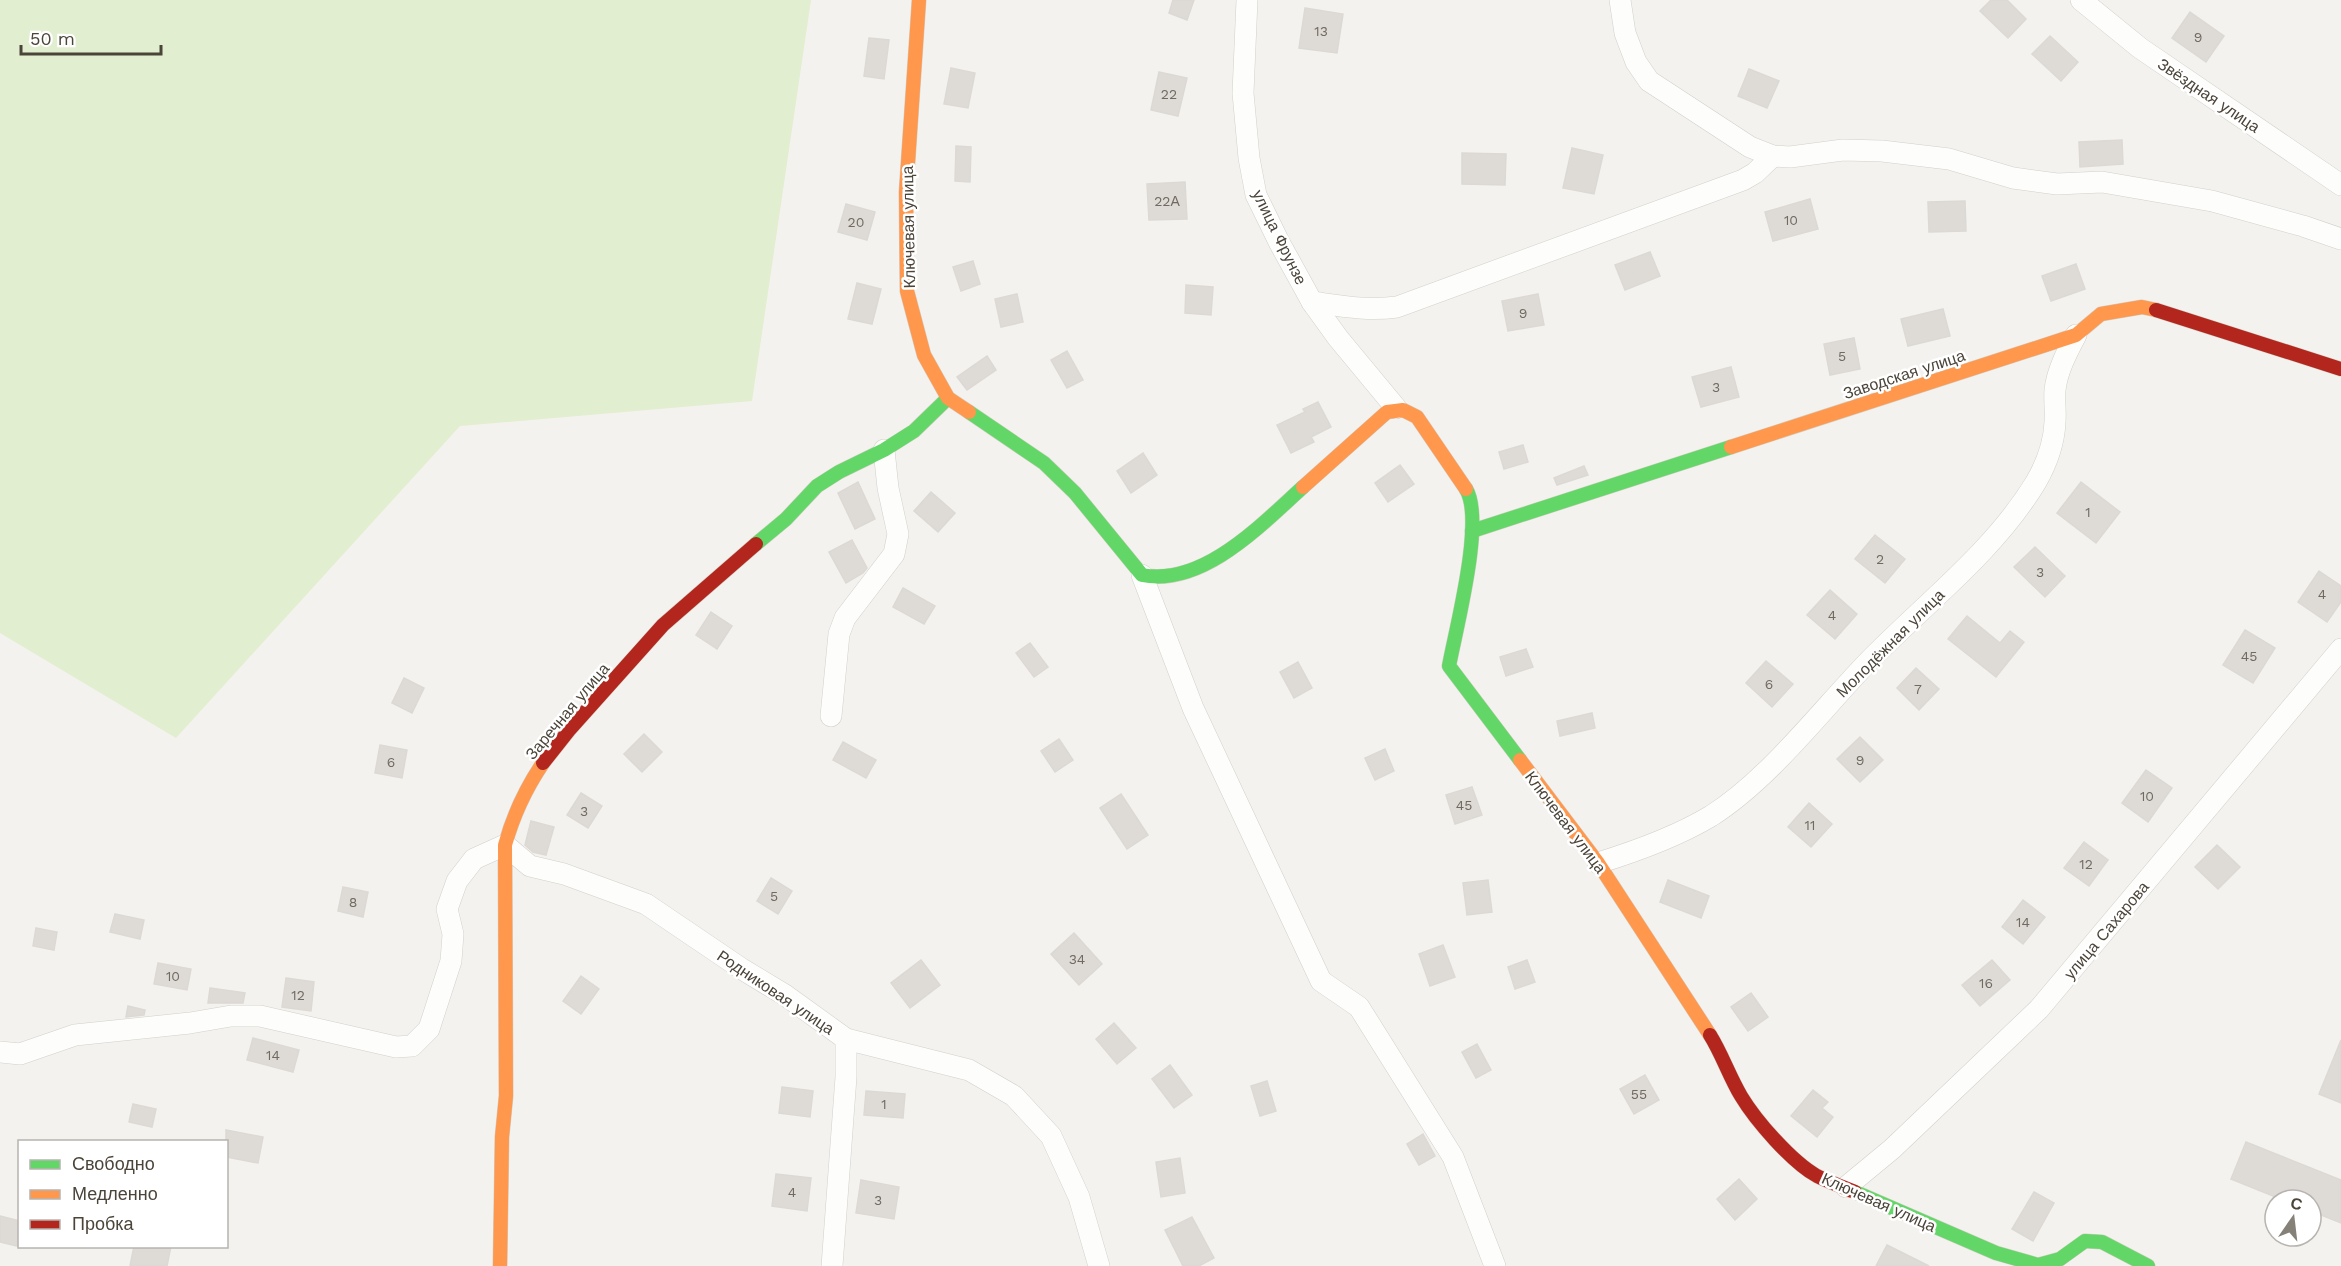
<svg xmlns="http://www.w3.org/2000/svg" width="2341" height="1266" viewBox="0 0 2341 1266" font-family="'Work Sans',sans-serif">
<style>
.green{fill:#e1eecf}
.building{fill:#dedbd6;stroke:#dcd9d4;stroke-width:1.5}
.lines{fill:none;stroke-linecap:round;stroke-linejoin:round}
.street-casing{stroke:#d2d0cb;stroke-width:22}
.fast-casing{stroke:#d3cfc5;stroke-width:15}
.slow-casing{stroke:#d3cfc5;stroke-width:15}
.jam-casing{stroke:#d3cfc5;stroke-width:15}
.street{stroke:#fdfdfc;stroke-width:21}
.fast{stroke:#63d668;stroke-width:14}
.slow{stroke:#ff974d;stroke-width:14}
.jam{stroke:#b3261e;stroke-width:14}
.labels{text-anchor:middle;stroke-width:5;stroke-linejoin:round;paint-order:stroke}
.number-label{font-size:14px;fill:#706a61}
.street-label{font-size:16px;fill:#4b4439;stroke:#fff}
</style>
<rect width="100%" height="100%" fill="#f4f2ee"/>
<polygon class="green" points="0,0 811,0 752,401 460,426 176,738 0,633"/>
<g class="building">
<polygon points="1173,0 1194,0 1187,20 1169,13"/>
<polygon points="1991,0 2007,0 2026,19 2008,38 1980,11"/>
<polygon points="1305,8 1343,14 1337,53 1299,48"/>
<polygon points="2190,12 2224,36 2206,62 2172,38"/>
<polygon points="2050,36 2078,62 2061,81 2032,54"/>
<polygon points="869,38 889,40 884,79 864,76"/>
<polygon points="951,68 975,73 968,108 944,104"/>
<polygon points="1749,69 1779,81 1767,108 1738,96"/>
<polygon points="1159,72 1187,78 1178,116 1151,110"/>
<polygon points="2122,140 2123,164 2080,167 2079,142"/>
<polygon points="956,146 971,147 970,182 955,181"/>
<polygon points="1572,148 1603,155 1594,194 1563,188"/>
<polygon points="1462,153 1506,154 1505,185 1462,184"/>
<polygon points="1185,182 1187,219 1149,220 1147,184"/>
<polygon points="1810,199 1818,229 1773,241 1765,212"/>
<polygon points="1965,201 1966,231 1929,232 1928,202"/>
<polygon points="846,204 875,212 867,240 838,232"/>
<polygon points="1650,252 1660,276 1625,290 1615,265"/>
<polygon points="973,261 980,284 961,291 953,267"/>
<polygon points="2076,264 2085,289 2051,301 2042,276"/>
<polygon points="857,283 881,289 872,324 848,319"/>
<polygon points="1186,285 1213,287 1211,315 1185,313"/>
<polygon points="1017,294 1023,322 1001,327 995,299"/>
<polygon points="1538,294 1544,325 1508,331 1502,301"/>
<polygon points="1943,309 1950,336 1908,346 1901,319"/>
<polygon points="1854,338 1860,369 1830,375 1824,344"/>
<polygon points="1067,351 1083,380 1067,388 1051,360"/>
<polygon points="987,356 996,370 967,390 957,377"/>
<polygon points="1731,367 1739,397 1701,407 1692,377"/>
<polygon points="1318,402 1331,427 1311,437 1314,442 1291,453 1277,425 1305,412 1303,409"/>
<polygon points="1523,445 1528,462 1504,469 1499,452"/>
<polygon points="1143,453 1157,475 1131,493 1117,471"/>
<polygon points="1400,465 1414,484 1388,502 1375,483"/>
<polygon points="1584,466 1588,475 1557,485 1554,478"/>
<polygon points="858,482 875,519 855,529 838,493"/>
<polygon points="2081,482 2120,512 2096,543 2057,513"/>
<polygon points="931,492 955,513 938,532 914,511"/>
<polygon points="1875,535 1905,559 1885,583 1855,559"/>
<polygon points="852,540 867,568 863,573 846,583 829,552"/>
<polygon points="2035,547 2065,576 2045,597 2014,567"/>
<polygon points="2319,571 2341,586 2341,602 2327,622 2298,602"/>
<polygon points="903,588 935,606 924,624 893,607"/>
<polygon points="1830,590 1857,614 1835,639 1807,615"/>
<polygon points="711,612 732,626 717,649 696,635"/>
<polygon points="1967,616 2000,643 2010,631 2024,642 1996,677 1948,639"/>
<polygon points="2245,630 2275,648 2253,683 2223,665"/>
<polygon points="1030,643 1048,667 1034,677 1016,653"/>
<polygon points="1526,649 1533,667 1506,676 1500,657"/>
<polygon points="1766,661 1793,684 1772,707 1746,683"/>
<polygon points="1298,662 1312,688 1294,698 1280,672"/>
<polygon points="1916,668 1939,689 1919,710 1897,688"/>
<polygon points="404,678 424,688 412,713 392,703"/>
<polygon points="1592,713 1595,728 1560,736 1557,721"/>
<polygon points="644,734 662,752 642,772 624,754"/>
<polygon points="1860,737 1883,760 1860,782 1837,759"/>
<polygon points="1059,739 1073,760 1055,772 1041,751"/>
<polygon points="843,742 876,760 866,778 833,760"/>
<polygon points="380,745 407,750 402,778 375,773"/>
<polygon points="1385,749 1394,771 1375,780 1365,758"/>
<polygon points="2146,770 2172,788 2148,822 2122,803"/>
<polygon points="1472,787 1482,815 1455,824 1446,795"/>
<polygon points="581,793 602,806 588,828 567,815"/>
<polygon points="1121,794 1148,835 1127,849 1100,808"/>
<polygon points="1809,803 1832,824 1811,847 1788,827"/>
<polygon points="531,821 554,827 546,855 533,852 525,845"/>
<polygon points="2084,842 2108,860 2089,886 2064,868"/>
<polygon points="2217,845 2240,867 2218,889 2195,867"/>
<polygon points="771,878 792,891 778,914 757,901"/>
<polygon points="1488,880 1492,912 1467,915 1463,883"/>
<polygon points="1668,880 1709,896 1701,918 1660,902"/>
<polygon points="343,887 368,892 363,917 338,911"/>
<polygon points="2023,900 2045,917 2023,944 2002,927"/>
<polygon points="115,914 144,920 140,939 110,932"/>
<polygon points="36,928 57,932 54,950 33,946"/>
<polygon points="1074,933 1102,964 1079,985 1051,954"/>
<polygon points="1443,945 1455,977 1430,986 1419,954"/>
<polygon points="921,960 940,985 910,1008 891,983"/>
<polygon points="1527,960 1535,982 1515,989 1508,967"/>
<polygon points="1992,960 2010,980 1980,1006 1962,985"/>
<polygon points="158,963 191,969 187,990 154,984"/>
<polygon points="581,976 599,989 581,1014 563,1001"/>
<polygon points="286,978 314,982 311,1011 282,1007"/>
<polygon points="210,988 245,993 243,1003 208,1003"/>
<polygon points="1751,993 1768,1017 1748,1031 1731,1007"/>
<polygon points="128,1006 145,1010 144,1015 126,1017"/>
<polygon points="1114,1023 1136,1048 1117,1064 1096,1039"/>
<polygon points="253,1038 299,1050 293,1072 247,1060"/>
<polygon points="2341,1040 2341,1103 2319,1094"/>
<polygon points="1477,1044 1491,1070 1476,1078 1462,1052"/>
<polygon points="1170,1065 1192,1095 1174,1108 1152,1079"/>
<polygon points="1645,1075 1659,1100 1634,1114 1620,1089"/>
<polygon points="1267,1081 1276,1111 1260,1116 1251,1086"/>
<polygon points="782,1087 813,1091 810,1117 779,1113"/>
<polygon points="1813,1090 1828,1102 1822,1108 1833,1117 1817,1137 1791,1116"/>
<polygon points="866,1091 905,1094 903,1118 864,1115"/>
<polygon points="133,1104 156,1109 152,1127 129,1122"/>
<polygon points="226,1130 263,1137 258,1163 226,1157"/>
<polygon points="1423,1134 1435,1156 1419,1165 1407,1144"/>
<polygon points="2246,1142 2341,1180 2341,1223 2311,1211 2311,1200 2283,1200 2231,1179"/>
<polygon points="1180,1158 1185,1193 1161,1197 1156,1162"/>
<polygon points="776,1174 811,1178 807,1211 772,1206"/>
<polygon points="1739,1179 1757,1199 1735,1220 1717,1199"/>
<polygon points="861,1180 899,1187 894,1219 856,1213"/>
<polygon points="2034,1192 2054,1203 2033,1241 2012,1229"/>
<polygon points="0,1216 20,1221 17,1246 0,1242"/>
<polygon points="1192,1217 1214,1258 1199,1266 1183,1266 1165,1230"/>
<polygon points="1887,1245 1929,1266 1876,1266"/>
<polygon points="134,1246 171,1246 167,1266 130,1266"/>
</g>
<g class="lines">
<g class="street-casing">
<g id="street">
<polyline points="1247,0 1243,93 1249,158 1256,195 1279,242 1312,302 1338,338 1396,408"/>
<polyline points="1620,0 1625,33 1636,62 1649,81 1750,147 1773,156 1790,157 1843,150 1882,151 1949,159 2013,178 2057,184 2102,182 2212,201 2303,226 2341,239"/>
<polyline points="2081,0 2140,48 2341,185"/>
<path d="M 1312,302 C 1341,306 1367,311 1397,307 L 1743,180 L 1755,173 L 1773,156"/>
<polyline points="1142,575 1193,708 1321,981 1359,1007 1453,1157 1495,1266"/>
<polyline points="831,716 839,634 845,618 894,554 898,534 888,488 884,450"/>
<path d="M 1598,863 C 1637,851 1676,837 1711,816 C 1768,780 1819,713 1866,664 C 1923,605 1993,553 2036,482 C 2047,463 2054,444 2055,422 C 2056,411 2054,401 2055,390 C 2057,371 2067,352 2076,335"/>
<polyline points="846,1039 969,1070 1014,1096 1051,1136 1079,1197 1099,1266"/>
<polyline points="0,1052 20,1054 75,1035 190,1023 231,1016 260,1016 396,1047 412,1046 429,1029 451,961 453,934 447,909 457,881 474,859 505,845 530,866 564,874 646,904 742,969 785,995 846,1039 846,1077 832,1266"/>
<polyline points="1846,1187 1892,1149 2039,1009 2341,649"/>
</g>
</g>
<g class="fast-casing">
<g id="fast">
<path d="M 969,412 L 1044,463 L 1075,493 L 1142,575 C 1203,587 1262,524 1303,487"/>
<path d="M 1466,489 C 1485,520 1456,628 1449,666 L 1520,760"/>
<polyline points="1472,531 1731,447"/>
<polyline points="756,544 786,519 817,486 839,472 884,450 914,431 948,398"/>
<polyline points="1855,1192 1996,1253 2038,1265 2060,1259 2085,1241 2102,1242 2148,1266"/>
</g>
</g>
<g class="slow-casing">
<g id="slow">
<polyline points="919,0 906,192 907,291 924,355 948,398 969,412"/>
<polyline points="1731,447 2076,335 2101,314 2142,307 2156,310"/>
<polyline points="1303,487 1387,412 1403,410 1417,417 1466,489"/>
<polyline points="1520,760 1598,863 1710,1035"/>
<path d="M 500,1266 L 502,1137 L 506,1096 L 505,845 C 513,816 526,788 543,763"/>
</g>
</g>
<g class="jam-casing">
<g id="jam">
<polyline points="2156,310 2341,369"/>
<polyline points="543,763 570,729 663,625 756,544"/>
<path d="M 1710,1035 C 1722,1054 1729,1076 1741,1096 C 1756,1121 1792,1162 1817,1176 C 1829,1182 1843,1187 1855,1192"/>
</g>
</g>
<use href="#street" class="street"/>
<use href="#fast" class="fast"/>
<use href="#slow" class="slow"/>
<use href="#jam" class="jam"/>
</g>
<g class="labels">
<g class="number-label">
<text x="1321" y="36">13</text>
<text x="2198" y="42">9</text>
<text x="1169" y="99">22</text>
<text x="1167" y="206">22А</text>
<text x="1791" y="225">10</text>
<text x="856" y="227">20</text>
<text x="1523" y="318">9</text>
<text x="1842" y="361">5</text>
<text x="1716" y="392">3</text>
<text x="2088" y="517">1</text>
<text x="1880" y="564">2</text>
<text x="2040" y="577">3</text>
<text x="2322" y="599">4</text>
<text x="1832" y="620">4</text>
<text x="2249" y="661">45</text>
<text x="1769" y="689">6</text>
<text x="1918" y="694">7</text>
<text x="1860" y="765">9</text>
<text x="391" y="767">6</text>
<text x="2147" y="801">10</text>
<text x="1464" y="810">45</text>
<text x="584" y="816">3</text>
<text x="1810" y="830">11</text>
<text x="2086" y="869">12</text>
<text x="774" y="901">5</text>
<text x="353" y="907">8</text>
<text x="2023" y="927">14</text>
<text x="1077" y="964">34</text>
<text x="173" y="981">10</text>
<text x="1986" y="988">16</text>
<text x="298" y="1000">12</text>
<text x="273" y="1060">14</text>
<text x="1639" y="1099">55</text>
<text x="884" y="1109">1</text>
<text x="792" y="1197">4</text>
<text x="878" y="1205">3</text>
</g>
<g class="street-label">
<text transform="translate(2209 95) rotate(34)" y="6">Звёздная улица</text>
<text transform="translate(908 227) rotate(-91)" y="6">Ключевая улица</text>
<text transform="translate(1280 237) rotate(64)" y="6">улица Фрунзе</text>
<text transform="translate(1904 374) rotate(-18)" y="6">Заводская улица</text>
<text transform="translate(1890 643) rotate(-45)" y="6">Молодёжная улица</text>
<text transform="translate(567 711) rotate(-50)" y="6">Заречная улица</text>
<text transform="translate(1566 822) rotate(53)" y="6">Ключевая улица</text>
<text transform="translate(2106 930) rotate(-50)" y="6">улица Сахарова</text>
<text transform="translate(776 992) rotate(34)" y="6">Родниковая улица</text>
<text transform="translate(1879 1202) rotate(24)" y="6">Ключевая улица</text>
</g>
</g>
<rect x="18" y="1140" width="210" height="108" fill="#ffffff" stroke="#b7b4b0" stroke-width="1.5"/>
<rect x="30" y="1160" width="30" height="9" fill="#63d668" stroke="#b7b4b0" stroke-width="1.5"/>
<text x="72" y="1170" font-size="18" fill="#4b4439">Свободно</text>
<rect x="30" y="1190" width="30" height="9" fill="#ff974d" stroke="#b7b4b0" stroke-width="1.5"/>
<text x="72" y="1200" font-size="18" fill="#4b4439">Медленно</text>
<rect x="30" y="1220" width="30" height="9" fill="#b3261e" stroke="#b7b4b0" stroke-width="1.5"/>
<text x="72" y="1230" font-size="18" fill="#4b4439">Пробка</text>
<g transform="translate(2293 1218) rotate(14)"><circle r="28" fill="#ffffff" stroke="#b7b4b0" stroke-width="1.5"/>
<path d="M0-4.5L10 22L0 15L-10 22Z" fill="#868178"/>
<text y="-9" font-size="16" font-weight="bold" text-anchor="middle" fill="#4b4439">С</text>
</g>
<path d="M21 45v9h140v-9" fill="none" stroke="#4b4439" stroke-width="3"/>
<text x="30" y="45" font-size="18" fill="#4b4439" stroke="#ffffff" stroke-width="4.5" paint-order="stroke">50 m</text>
</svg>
